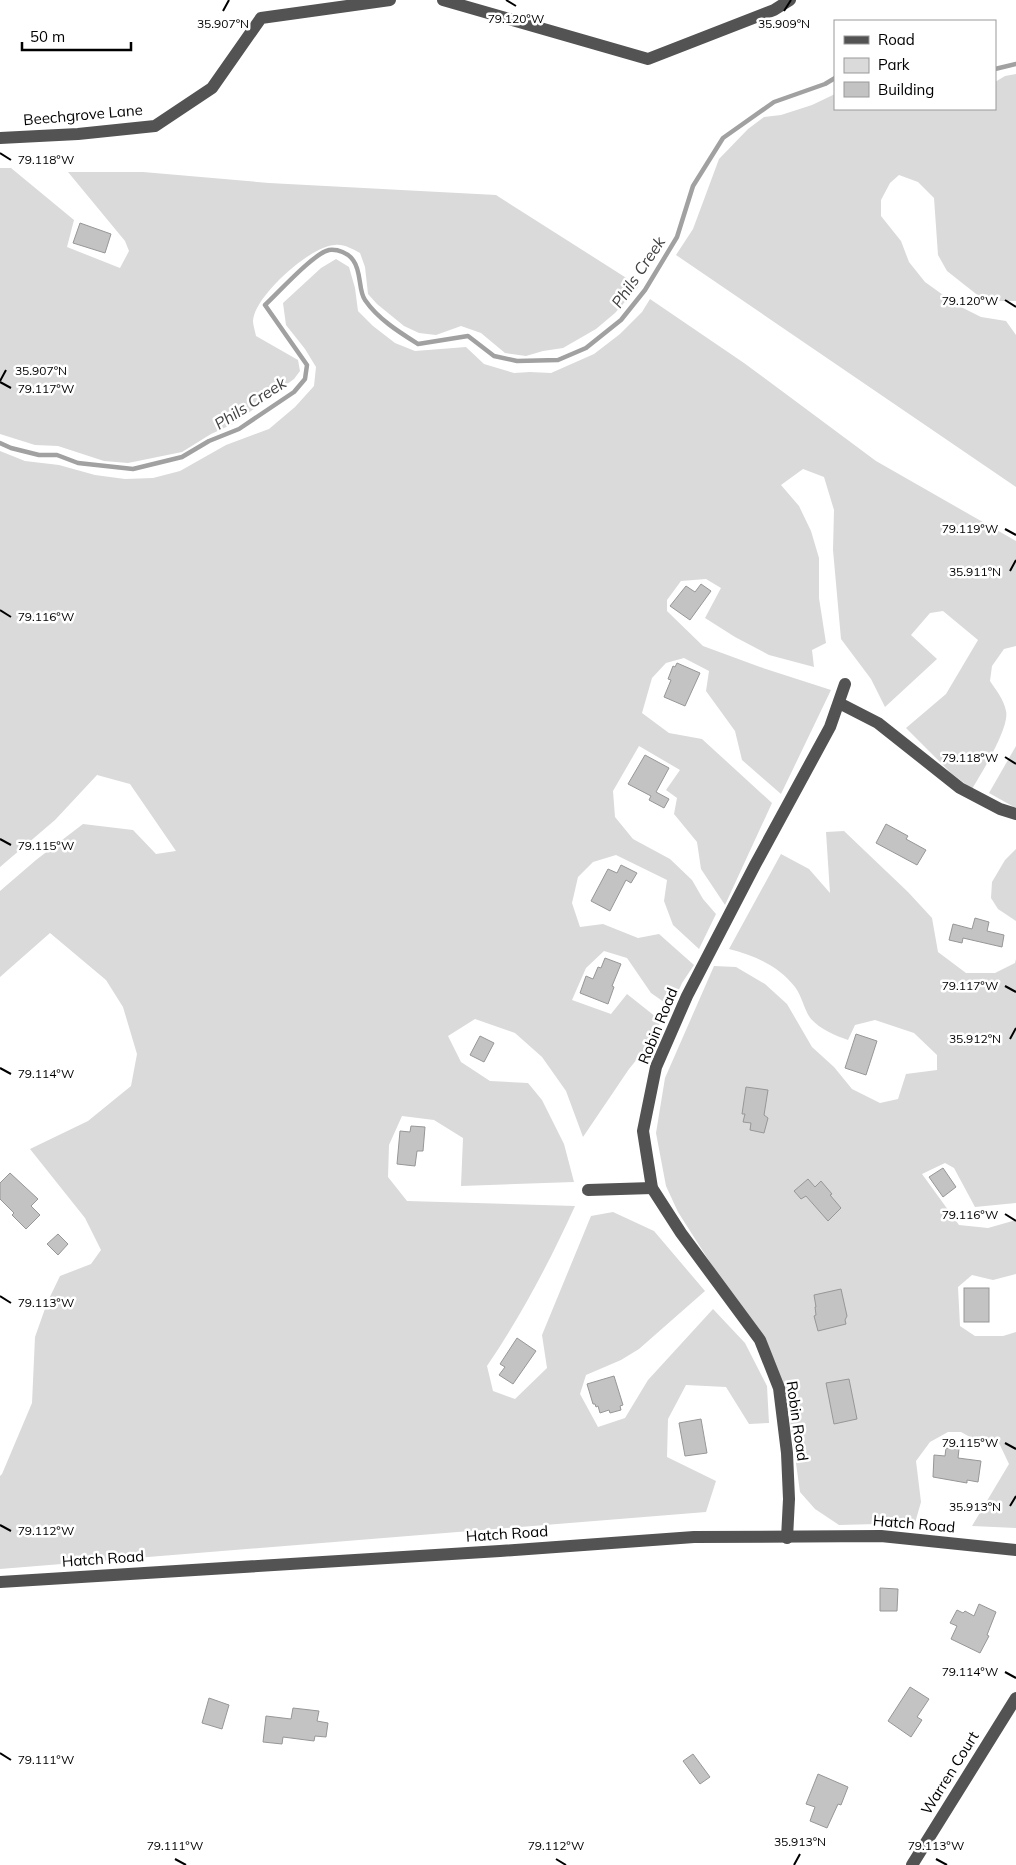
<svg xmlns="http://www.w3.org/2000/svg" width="1016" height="1865" viewBox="0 0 1016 1865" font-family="Mulish,sans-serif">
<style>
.green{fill:#dadada}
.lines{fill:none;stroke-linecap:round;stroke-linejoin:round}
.stream{stroke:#a1a1a1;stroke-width:4.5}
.building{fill:#c3c3c3;stroke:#979797}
.minor{stroke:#535353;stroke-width:12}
.ticks{fill:none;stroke:#000;stroke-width:2}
.labels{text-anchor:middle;stroke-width:5;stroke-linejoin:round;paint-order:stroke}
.street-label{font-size:15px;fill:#000;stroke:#fff}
.water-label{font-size:16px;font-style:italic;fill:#424242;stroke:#fff}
.ticks-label{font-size:12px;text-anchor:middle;fill:#000;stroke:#fff;stroke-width:5;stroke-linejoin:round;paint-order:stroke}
</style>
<rect width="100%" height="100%" fill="#fff"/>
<g class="green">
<polygon points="1016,74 1016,301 985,301 947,271 938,255 934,198 918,182 899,175 890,183 881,200 881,216 901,241 909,262 925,282 957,305 981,317 1006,321 1016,335 1016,487 676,255 693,229 719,159 748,129 764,117 781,115 812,105 835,94 835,109 995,109 995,82 1005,76"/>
<path d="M 0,168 L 11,168 L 74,220 L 67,247 L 120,268 L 129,251 L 125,241 L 68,172 L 143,172 L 269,183 L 496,195 L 639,286 L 615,313 L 596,329 L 563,348 L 543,351 L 526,356 L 505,353 L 481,333 L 461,326 L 436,335 L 419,333 L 404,326 L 377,304 L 368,294 L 365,267 L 360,253 C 352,249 344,244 335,245 C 312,245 254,296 253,321 C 253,325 255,331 256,336 L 298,360 L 300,371 L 294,379 L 235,423 L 211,434 L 182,452 L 128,463 L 104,461 L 58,446 L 35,445 L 0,434 Z"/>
<path d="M 336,259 L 349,267 L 355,288 L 358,311 L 373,326 L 395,343 L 415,351 L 466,347 L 484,364 L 514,373 L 530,372 L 551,373 L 594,354 L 620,334 L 642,312 L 650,299 L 744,363 L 876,461 L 1016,541 L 1016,646 L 1004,649 L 992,666 L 990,681 C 996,690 1004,700 1006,711 C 1010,727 981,774 972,789 L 951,773 L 906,728 L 946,694 L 978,640 L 943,611 L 930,613 L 911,635 L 937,659 L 885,707 L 871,679 L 841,639 L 833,550 L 834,510 L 824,477 L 803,469 L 781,485 L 799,506 L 811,531 L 819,558 L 819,598 L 826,643 L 812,650 L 814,667 L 769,655 L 735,637 L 705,618 L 721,588 L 706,579 L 681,581 L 667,600 L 667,611 L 703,646 L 760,667 L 831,690 L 781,794 L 742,760 L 735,731 L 706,691 L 709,671 L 684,658 L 666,663 L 652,678 L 642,713 L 669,733 L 702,739 L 772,803 L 725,905 L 701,869 L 697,842 L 674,814 L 677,798 L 666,790 L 680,770 L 639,746 L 613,791 L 615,817 L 633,839 L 670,859 L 692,880 L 703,899 L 716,914 L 699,949 L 673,925 L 664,901 L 667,880 L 616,855 L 593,862 L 578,877 L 572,903 L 580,927 L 603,924 L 638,938 L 659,934 L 694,965 L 682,983 L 671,1007 L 651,993 L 627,958 L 604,951 L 586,968 L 572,1000 L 611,1014 L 627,994 L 661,1021 L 651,1042 L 629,1069 L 583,1137 L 566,1091 L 542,1057 L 515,1033 L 475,1019 L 448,1036 L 461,1062 L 490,1081 L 528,1083 L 542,1100 L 564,1144 L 574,1182 L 461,1186 L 463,1138 L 434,1120 L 402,1116 L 389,1145 L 388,1177 L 407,1201 L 575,1206 C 549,1263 522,1314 487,1366 L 493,1391 L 515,1399 L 547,1368 L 542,1335 L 591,1216 L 613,1212 L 654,1231 L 705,1291 L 639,1349 L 621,1360 L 586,1375 L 580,1394 L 598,1427 L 625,1418 L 648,1380 L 713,1309 L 745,1343 L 767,1386 L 769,1423 L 749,1424 L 726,1387 L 686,1385 L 668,1419 L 667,1457 L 716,1481 L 706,1512 L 0,1569 L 0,1476 L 2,1474 L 32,1403 L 35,1337 L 47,1303 L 60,1276 L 91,1264 L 101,1250 L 85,1218 L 30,1149 L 88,1121 L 131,1086 L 137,1054 L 123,1007 L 106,980 L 50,933 L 0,977 L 0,891 L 36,860 L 83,824 L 133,830 L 156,854 L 176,851 L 130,784 L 97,775 L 55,820 L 0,867 L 0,451 L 25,461 L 59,465 L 95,475 L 125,479 L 153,478 L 180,471 L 226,445 L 269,429 L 295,407 L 314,386 L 316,367 L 305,349 L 286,325 L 283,303 L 321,268 Z"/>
<polygon points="1016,746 1016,807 1014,807 989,793"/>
<path d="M 844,831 L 908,892 L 932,918 L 938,952 L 966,973 L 995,973 L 1015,963 L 1016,959 L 1016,1203 L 975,1207 L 954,1168 L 945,1163 L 922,1174 L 959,1225 L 988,1228 L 1016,1220 L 1016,1274 L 993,1280 L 972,1275 L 958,1287 L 960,1326 L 975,1336 L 1003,1336 L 1016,1332 L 1016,1528 L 972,1526 L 1009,1464 L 999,1443 L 979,1442 L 961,1432 L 948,1432 L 930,1442 L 916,1461 L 921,1502 L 915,1523 L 839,1525 L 815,1509 L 800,1492 L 786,1392 L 713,1267 L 678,1212 L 666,1186 L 656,1133 L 665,1078 L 714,966 L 736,967 L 765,984 L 787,1004 L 812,1047 L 834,1067 L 852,1089 L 880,1103 L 898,1099 L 906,1074 L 937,1070 L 937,1055 L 914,1033 L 875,1020 L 855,1025 L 848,1040 C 836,1036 820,1029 811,1019 C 804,1010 802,996 795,987 C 778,965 755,956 729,949 L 781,854 L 809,869 L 830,893 L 826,832 Z"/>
<polygon points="1016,849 1016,921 998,909 991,898 992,882 1005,860"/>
</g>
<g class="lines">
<g class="stream">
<polyline points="995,69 1016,64"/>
<path d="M 0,443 L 11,448 L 39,455 L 57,455 L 78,463 L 133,469 L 182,457 L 209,441 L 239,429 L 294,392 L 305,379 L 307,365 L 265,305 C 278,293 314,253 329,250 C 338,249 348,253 353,260 C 362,272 358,290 365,300 C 378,319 399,332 418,344 L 468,336 L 494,356 L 517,361 L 558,360 L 586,348 L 621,320 L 645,290 L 677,237 L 693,186 L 723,138 L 774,102 L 825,84 L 835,78"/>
</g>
</g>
<g class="building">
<polygon points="80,223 111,234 105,253 73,243"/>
<polygon points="701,584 711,591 690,620 670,606 686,586 695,592"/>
<polygon points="677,663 700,673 685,706 664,697 671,680 668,679 673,666 675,667"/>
<polygon points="645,755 669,768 656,792 669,799 664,808 649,800 651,796 628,784"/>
<polygon points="886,824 908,836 906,839 926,850 917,865 876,843"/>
<polygon points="621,865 637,873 631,883 626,880 610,911 591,901 608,869 617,873"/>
<polygon points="975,918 989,922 987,931 1004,935 1002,947 963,938 962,943 949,940 953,924 972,929"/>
<polygon points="605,958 621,964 612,986 614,987 608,1004 580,993 586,976 593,979 598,967 601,968"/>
<polygon points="856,1034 877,1041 866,1075 845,1068"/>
<polygon points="480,1036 494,1043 484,1062 470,1055"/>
<polygon points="746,1087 768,1090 764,1115 768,1118 764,1133 750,1130 751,1123 743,1122 745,1114 742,1114"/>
<polygon points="411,1126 425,1127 423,1151 417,1151 415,1166 397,1164 400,1131 410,1132"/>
<polygon points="943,1168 956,1187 943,1197 929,1177"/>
<polygon points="10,1173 38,1199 31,1206 40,1215 26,1229 12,1215 14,1213 0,1199 0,1183"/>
<polygon points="808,1179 815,1187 821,1181 832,1194 830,1195 841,1208 828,1221 806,1196 801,1199 794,1191"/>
<polygon points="58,1234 68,1244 58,1255 47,1244"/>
<rect x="964" y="1288" width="25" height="34"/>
<polygon points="841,1289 847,1316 845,1320 846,1324 818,1331 814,1316 816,1315 815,1307 816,1307 814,1295"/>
<polygon points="517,1338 536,1351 513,1384 499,1375 505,1367 500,1364"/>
<polygon points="614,1376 623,1405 620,1406 621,1410 610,1413 609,1410 600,1413 598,1406 596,1407 595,1404 593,1404 587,1384"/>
<polygon points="849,1379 857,1419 834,1424 826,1383"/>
<polygon points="701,1419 707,1453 685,1456 679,1423"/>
<polygon points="946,1448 959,1449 958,1458 981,1461 978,1482 967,1480 967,1483 933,1477 934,1455 945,1456"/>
<polygon points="880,1588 898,1589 897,1611 880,1611"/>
<polygon points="979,1604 996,1612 987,1635 989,1636 980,1653 951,1639 957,1626 950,1623 957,1610 963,1613 965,1611 974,1616"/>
<polygon points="910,1687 929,1699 917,1717 922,1720 911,1737 888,1721"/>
<polygon points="209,1698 229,1705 222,1729 202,1723"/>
<polygon points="293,1708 319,1711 317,1721 328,1723 326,1737 315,1736 314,1741 283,1737 282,1744 263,1742 266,1716 291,1719"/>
<polygon points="693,1754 710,1777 700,1784 683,1761"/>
<polygon points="818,1774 848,1787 841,1805 838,1804 827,1828 810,1821 815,1807 806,1804"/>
</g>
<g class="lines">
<g class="minor">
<polyline points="443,0 648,59 774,10 790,0"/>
<polyline points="0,138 78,134 155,126 212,88 261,18 390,0"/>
<polyline points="839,703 878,723 960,788 1000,809 1016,814"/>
<polyline points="588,1190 652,1188"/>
<polyline points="787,1538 789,1499 787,1453 779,1388 760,1340 681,1233 652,1188 643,1131 656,1067 687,996 755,865 830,727 845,684"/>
<polyline points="0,1582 500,1551 694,1537 881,1536 1016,1550"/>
<polyline points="912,1865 1016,1698"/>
</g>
</g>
<path class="ticks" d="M 506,0 L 516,6M 223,11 L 229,0M 784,11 L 791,0M 0,153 L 11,160M 1005,300 L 1016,307M 0,381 L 6,370M 0,382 L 11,388M 1005,529 L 1016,535M 1010,571 L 1016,560M 0,610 L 11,617M 1005,757 L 1016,764M 0,839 L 11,845M 1005,986 L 1016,992M 1010,1039 L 1016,1028M 0,1068 L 11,1074M 1005,1214 L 1016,1221M 0,1296 L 11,1303M 1005,1443 L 1016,1449M 1010,1506 L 1016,1496M 0,1525 L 11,1531M 1005,1672 L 1016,1678M 0,1753 L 11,1760M 175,1859 L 186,1865M 556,1859 L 566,1865M 936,1859 L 947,1865M 794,1865 L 800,1854"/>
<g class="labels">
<g class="street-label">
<text transform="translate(83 115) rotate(-5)" y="5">Beechgrove Lane</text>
<text transform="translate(658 1026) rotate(-68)" y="5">Robin Road</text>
<text transform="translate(797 1421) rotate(82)" y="5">Robin Road</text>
<text transform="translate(914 1524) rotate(5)" y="5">Hatch Road</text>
<text transform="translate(507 1534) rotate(-4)" y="5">Hatch Road</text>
<text transform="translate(103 1559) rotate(-4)" y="5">Hatch Road</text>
<text transform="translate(950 1773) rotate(-58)" y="5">Warren Court</text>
</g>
<g class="water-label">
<text transform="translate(638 272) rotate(-56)" y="6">Phils Creek</text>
<text transform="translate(250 403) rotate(-33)" y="6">Phils Creek</text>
</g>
</g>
<g class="ticks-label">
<text x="516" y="23">79.120°W</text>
<text x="223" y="28">35.907°N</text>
<text x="784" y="28">35.909°N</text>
<text x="46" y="164">79.118°W</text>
<text x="970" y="305">79.120°W</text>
<text x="41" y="375">35.907°N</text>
<text x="46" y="393">79.117°W</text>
<text x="970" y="533">79.119°W</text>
<text x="975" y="576">35.911°N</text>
<text x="46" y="621">79.116°W</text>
<text x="970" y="762">79.118°W</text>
<text x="46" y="850">79.115°W</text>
<text x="970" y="990">79.117°W</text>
<text x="975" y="1043">35.912°N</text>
<text x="46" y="1078">79.114°W</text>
<text x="970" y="1219">79.116°W</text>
<text x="46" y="1307">79.113°W</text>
<text x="970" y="1447">79.115°W</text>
<text x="975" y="1511">35.913°N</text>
<text x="46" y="1535">79.112°W</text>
<text x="970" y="1676">79.114°W</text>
<text x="46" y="1764">79.111°W</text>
<text x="800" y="1846">35.913°N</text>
<text x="175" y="1850">79.111°W</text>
<text x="556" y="1850">79.112°W</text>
<text x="936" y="1850">79.113°W</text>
</g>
<rect x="834" y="20" width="162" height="90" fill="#ffffff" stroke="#999999"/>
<rect x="844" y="36" width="25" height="8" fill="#535353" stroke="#999999"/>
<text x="878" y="45" font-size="15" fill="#000000">Road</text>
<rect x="844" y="58" width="25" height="15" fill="#dadada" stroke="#999999"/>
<text x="878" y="70" font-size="15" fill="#000000">Park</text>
<rect x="844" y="82" width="25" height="15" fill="#c3c3c3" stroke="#999999"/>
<text x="878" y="95" font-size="15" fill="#000000">Building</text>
<path d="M22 42v8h109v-8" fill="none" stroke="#000000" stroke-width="2.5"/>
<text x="30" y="42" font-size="15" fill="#000000" stroke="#ffffff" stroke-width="4" paint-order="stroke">50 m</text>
</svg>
